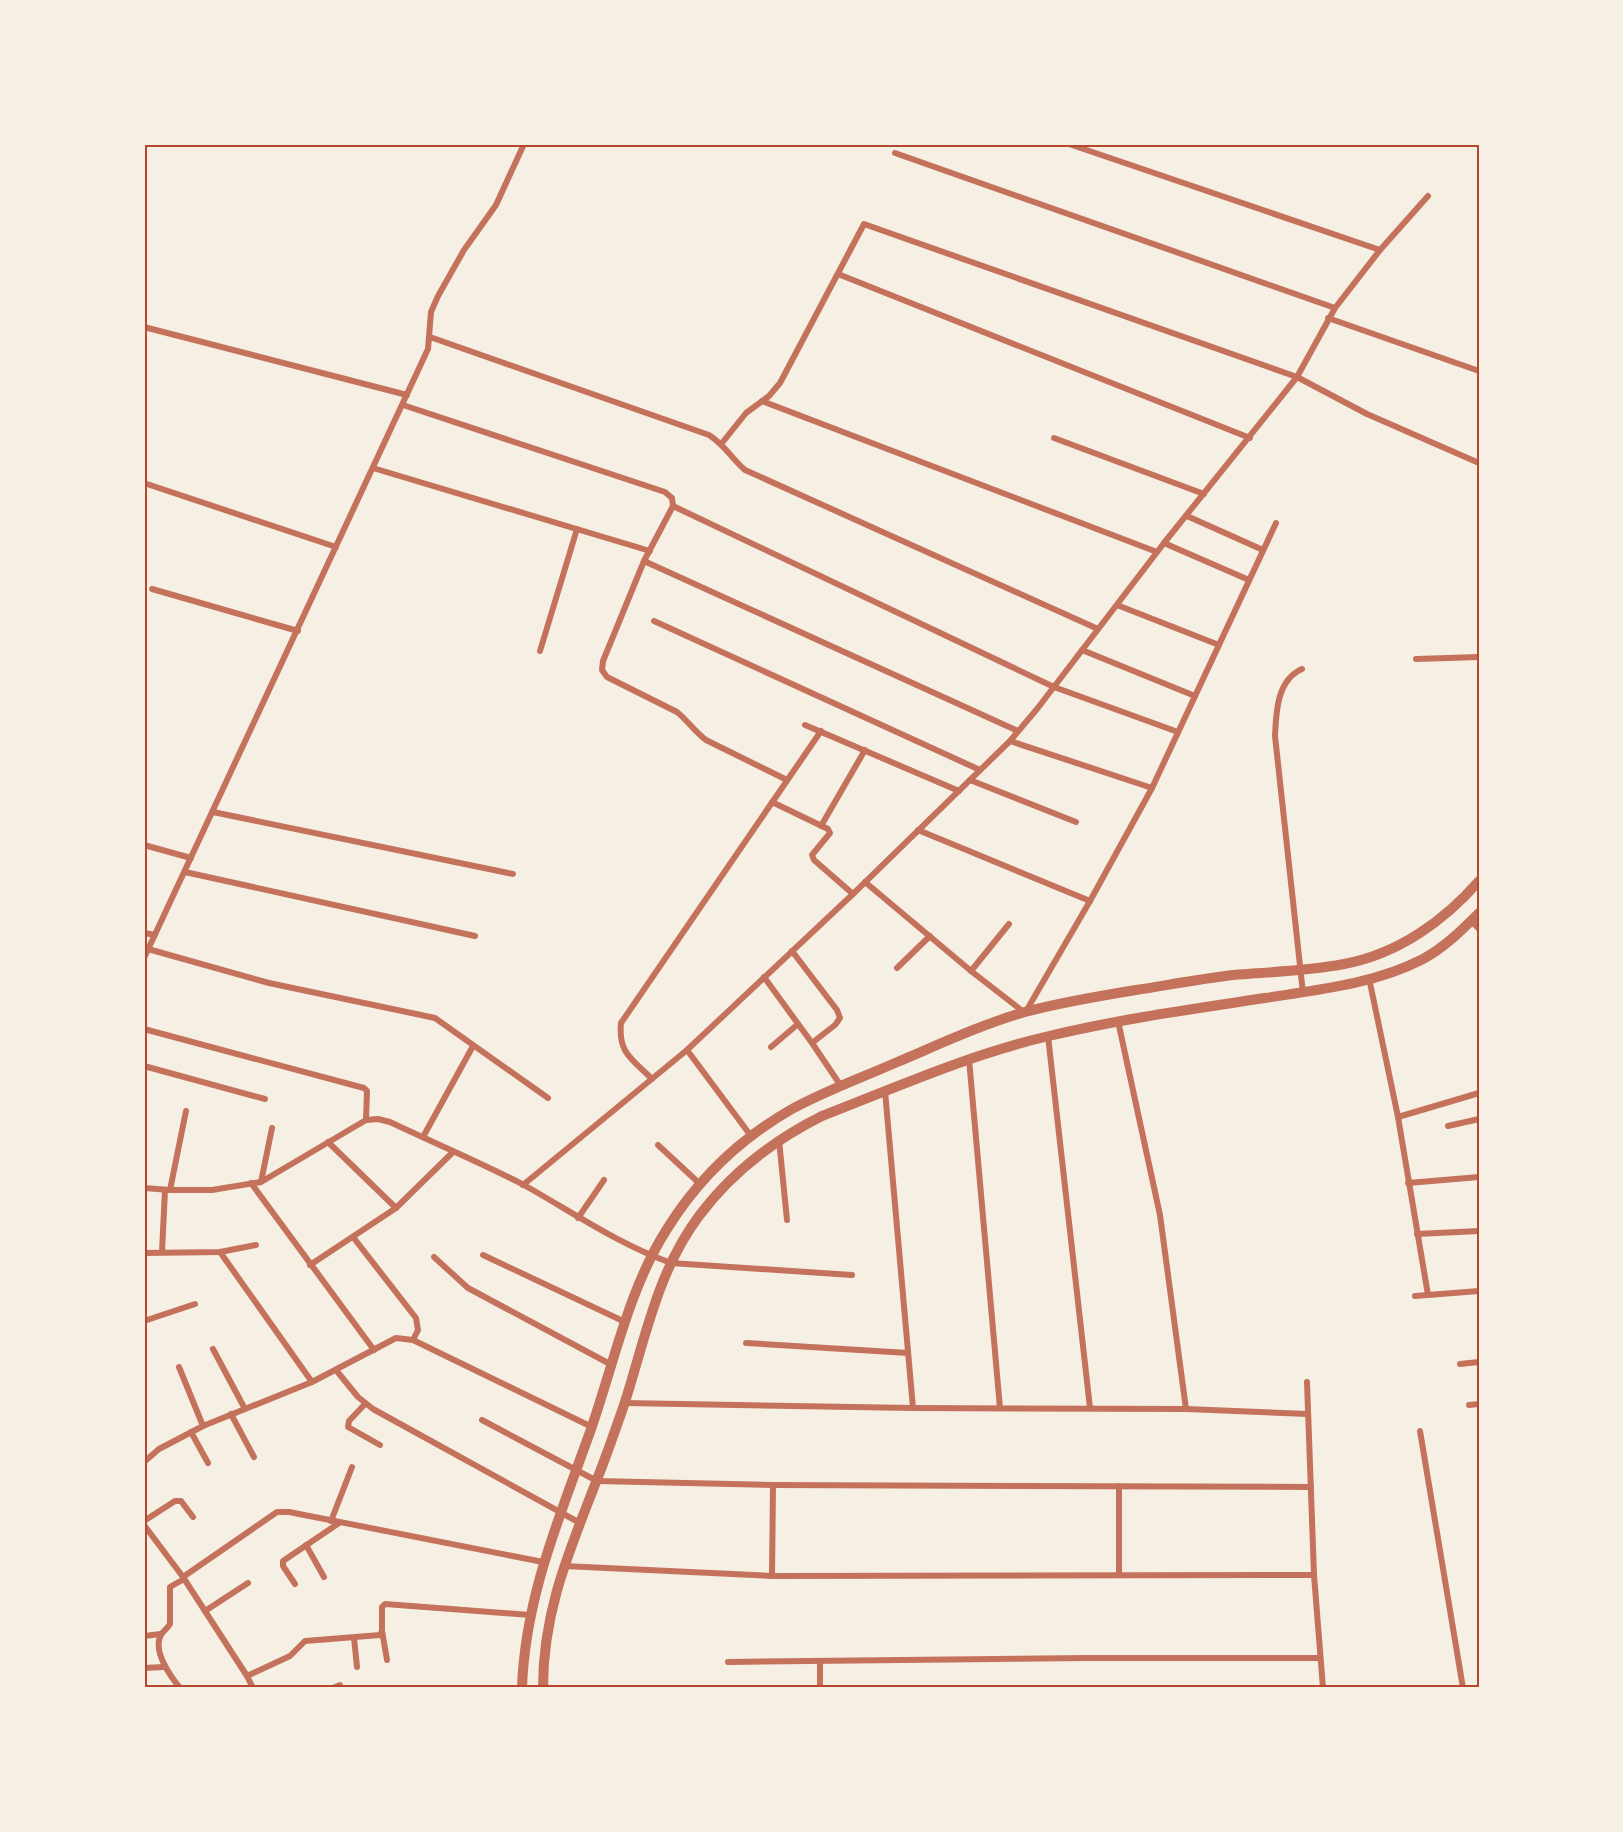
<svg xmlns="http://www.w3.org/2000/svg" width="1623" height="1832" viewBox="0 0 1623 1832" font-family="'Roboto Serif',serif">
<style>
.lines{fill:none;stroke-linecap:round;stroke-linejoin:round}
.minor{stroke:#c5725c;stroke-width:6}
.tertiary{stroke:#c5725c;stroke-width:10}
.neatline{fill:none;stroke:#b5482f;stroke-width:2}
</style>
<rect width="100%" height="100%" fill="#f6efe4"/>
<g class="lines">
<g class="minor">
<polyline points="1069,144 1380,250"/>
<polyline points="895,153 1335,308"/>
<polyline points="838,274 1250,438"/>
<polyline points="1328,318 1479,371"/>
<polyline points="144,327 407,395"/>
<path d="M 430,337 L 709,435 C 726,446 730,457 745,470 L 1098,629"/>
<polyline points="762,401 1157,552"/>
<polyline points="403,405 665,492 672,498 673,506"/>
<polyline points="1054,438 1204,494"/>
<polyline points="722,443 746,413 769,396 780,383 864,224 1297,377 1367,414 1479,463"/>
<polyline points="373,468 650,551"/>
<polyline points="144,483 336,547"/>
<polyline points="673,506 1054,687 1178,732"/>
<path d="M 673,506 L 644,561 L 603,661 L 602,670 L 607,677 L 677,712 C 688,721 695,732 706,740 L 787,780"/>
<polyline points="1187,516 1263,550"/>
<polyline points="1164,543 1249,580"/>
<polyline points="644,561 1018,731"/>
<polyline points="152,589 298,631"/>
<polyline points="1117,605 1219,645"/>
<polyline points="654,621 980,770"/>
<polyline points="1082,650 1195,696"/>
<polyline points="540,651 577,529"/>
<polyline points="1416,659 1479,657"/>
<path d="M 1302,669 C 1277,680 1276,712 1275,736 L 1303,993"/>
<polyline points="805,725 959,791"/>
<polyline points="1010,741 1152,788"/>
<polyline points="970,780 1076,822"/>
<polyline points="772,802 828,829 830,833 812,855 814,860 853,894"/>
<polyline points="213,812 513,874"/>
<polyline points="821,826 865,750"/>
<polyline points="918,830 1090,901"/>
<polyline points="144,845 191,858"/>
<polyline points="185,872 475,936"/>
<polyline points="865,882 971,971 1025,1013 1090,901 1152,788 1276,523"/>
<polyline points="1471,921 1479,929"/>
<polyline points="144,933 155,935"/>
<polyline points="148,949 269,983 435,1018 548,1098"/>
<polyline points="792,951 837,1010 840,1018 835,1025 812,1043"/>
<polyline points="144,958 428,349 431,312 438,296 464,250 496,205 524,144"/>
<polyline points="897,968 930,936"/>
<polyline points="971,971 1009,924"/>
<polyline points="764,977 812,1043 841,1086"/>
<polyline points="1369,978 1398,1117 1428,1295"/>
<polyline points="1118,1021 1160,1215 1186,1409"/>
<polyline points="144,1029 364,1088 367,1091 366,1120"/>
<polyline points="1048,1036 1090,1408"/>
<polyline points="771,1047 798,1024"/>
<polyline points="687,1050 751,1136"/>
<polyline points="969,1059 1000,1408"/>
<polyline points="144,1066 265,1099"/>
<path d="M 652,1079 C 632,1059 618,1053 621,1023 L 821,731"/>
<polyline points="885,1091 913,1408"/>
<polyline points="1398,1117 1479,1093"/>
<polyline points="1448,1126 1479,1119"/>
<polyline points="423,1137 473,1046"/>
<polyline points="779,1140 787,1220"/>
<polyline points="328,1142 396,1208"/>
<polyline points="658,1145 700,1184"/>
<polyline points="261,1182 272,1128"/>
<polyline points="251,1183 374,1350"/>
<polyline points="1408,1183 1479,1177"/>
<polyline points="523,1185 687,1050 853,894 1010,741 1037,709 1164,543 1297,377 1335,308 1380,250 1428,196"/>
<path d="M 144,1188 L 170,1190 L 212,1190 L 261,1182 L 366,1120 L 378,1119 L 390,1122 C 434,1143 480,1162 524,1185 C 572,1212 618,1244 671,1263 L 852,1275"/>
<polyline points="170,1190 186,1111"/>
<polyline points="578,1218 604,1180"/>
<polyline points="1417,1234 1479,1231"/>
<polyline points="353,1237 416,1318 418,1330 413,1340"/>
<polyline points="162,1252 165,1190"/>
<polyline points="220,1252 312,1382"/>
<polyline points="144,1253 220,1252 256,1245"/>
<polyline points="483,1255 625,1322"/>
<polyline points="434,1257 468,1288 610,1364"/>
<polyline points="310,1265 396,1208 453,1152"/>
<polyline points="1415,1296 1479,1291"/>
<polyline points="144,1321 195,1304"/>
<polyline points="746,1343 908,1353"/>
<polyline points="213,1349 245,1409"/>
<polyline points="1460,1364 1479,1362"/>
<polyline points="179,1367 203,1426"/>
<polyline points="336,1370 358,1397 373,1409 580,1523"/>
<polyline points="1307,1382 1314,1575 1323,1688"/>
<polyline points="624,1403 913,1408 1186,1409 1308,1414"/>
<polyline points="365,1404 349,1421 348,1427 380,1445"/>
<polyline points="1469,1405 1479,1404"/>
<polyline points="231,1414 254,1457"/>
<polyline points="482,1420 597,1481 773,1485 1311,1487"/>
<polyline points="1420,1431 1463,1688"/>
<polyline points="191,1432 208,1463"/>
<polyline points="144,1462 159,1449 203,1426 312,1382 396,1338 413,1340 592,1427"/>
<polyline points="1119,1486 1119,1575"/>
<polyline points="144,1521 175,1501 181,1501 193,1517"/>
<polyline points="331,1521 352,1467"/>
<polyline points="144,1525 183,1577 247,1676 253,1688"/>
<polyline points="306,1545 324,1577"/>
<polyline points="564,1566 772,1576 1314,1575"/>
<polyline points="772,1576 773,1485"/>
<polyline points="183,1577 277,1512 289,1512 543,1562"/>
<polyline points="295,1584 283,1566 283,1561 339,1523"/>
<polyline points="205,1611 248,1583"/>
<polyline points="382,1631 387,1660"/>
<polyline points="144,1636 161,1634"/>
<polyline points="354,1638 357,1667"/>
<polyline points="820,1661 820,1688"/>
<polyline points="728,1662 1087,1658 1320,1658"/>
<polyline points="144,1668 164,1667"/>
<polyline points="247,1676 290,1656 305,1641 380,1635 382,1631 382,1607 385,1604 530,1615"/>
<path d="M 180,1688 C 171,1677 152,1651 161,1635 C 163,1631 167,1629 170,1624 L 170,1587 L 184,1579"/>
<polyline points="333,1688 340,1685"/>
</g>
<g class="tertiary">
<path d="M 522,1688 C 525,1597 560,1516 590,1432 C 614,1364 628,1290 667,1229 C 698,1179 741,1138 792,1109 C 825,1091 861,1078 895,1063 C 938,1045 980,1025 1025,1012 C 1062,1002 1099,996 1136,990 C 1168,985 1200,979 1233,975 C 1270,972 1308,971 1344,964 C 1398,954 1444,921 1479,881"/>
<path d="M 543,1688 C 543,1611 569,1552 596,1482 C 606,1457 615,1431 624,1405 C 645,1340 657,1272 699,1216 C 732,1172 774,1140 822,1116 C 897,1087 971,1054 1049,1036 C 1120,1019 1193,1009 1265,998 C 1317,990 1375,984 1423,959 C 1445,947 1462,930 1479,913"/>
</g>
</g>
<rect width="1623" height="1832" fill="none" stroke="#f6efe4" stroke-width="291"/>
<rect x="146" y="146" width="1332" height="1540" class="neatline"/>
</svg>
